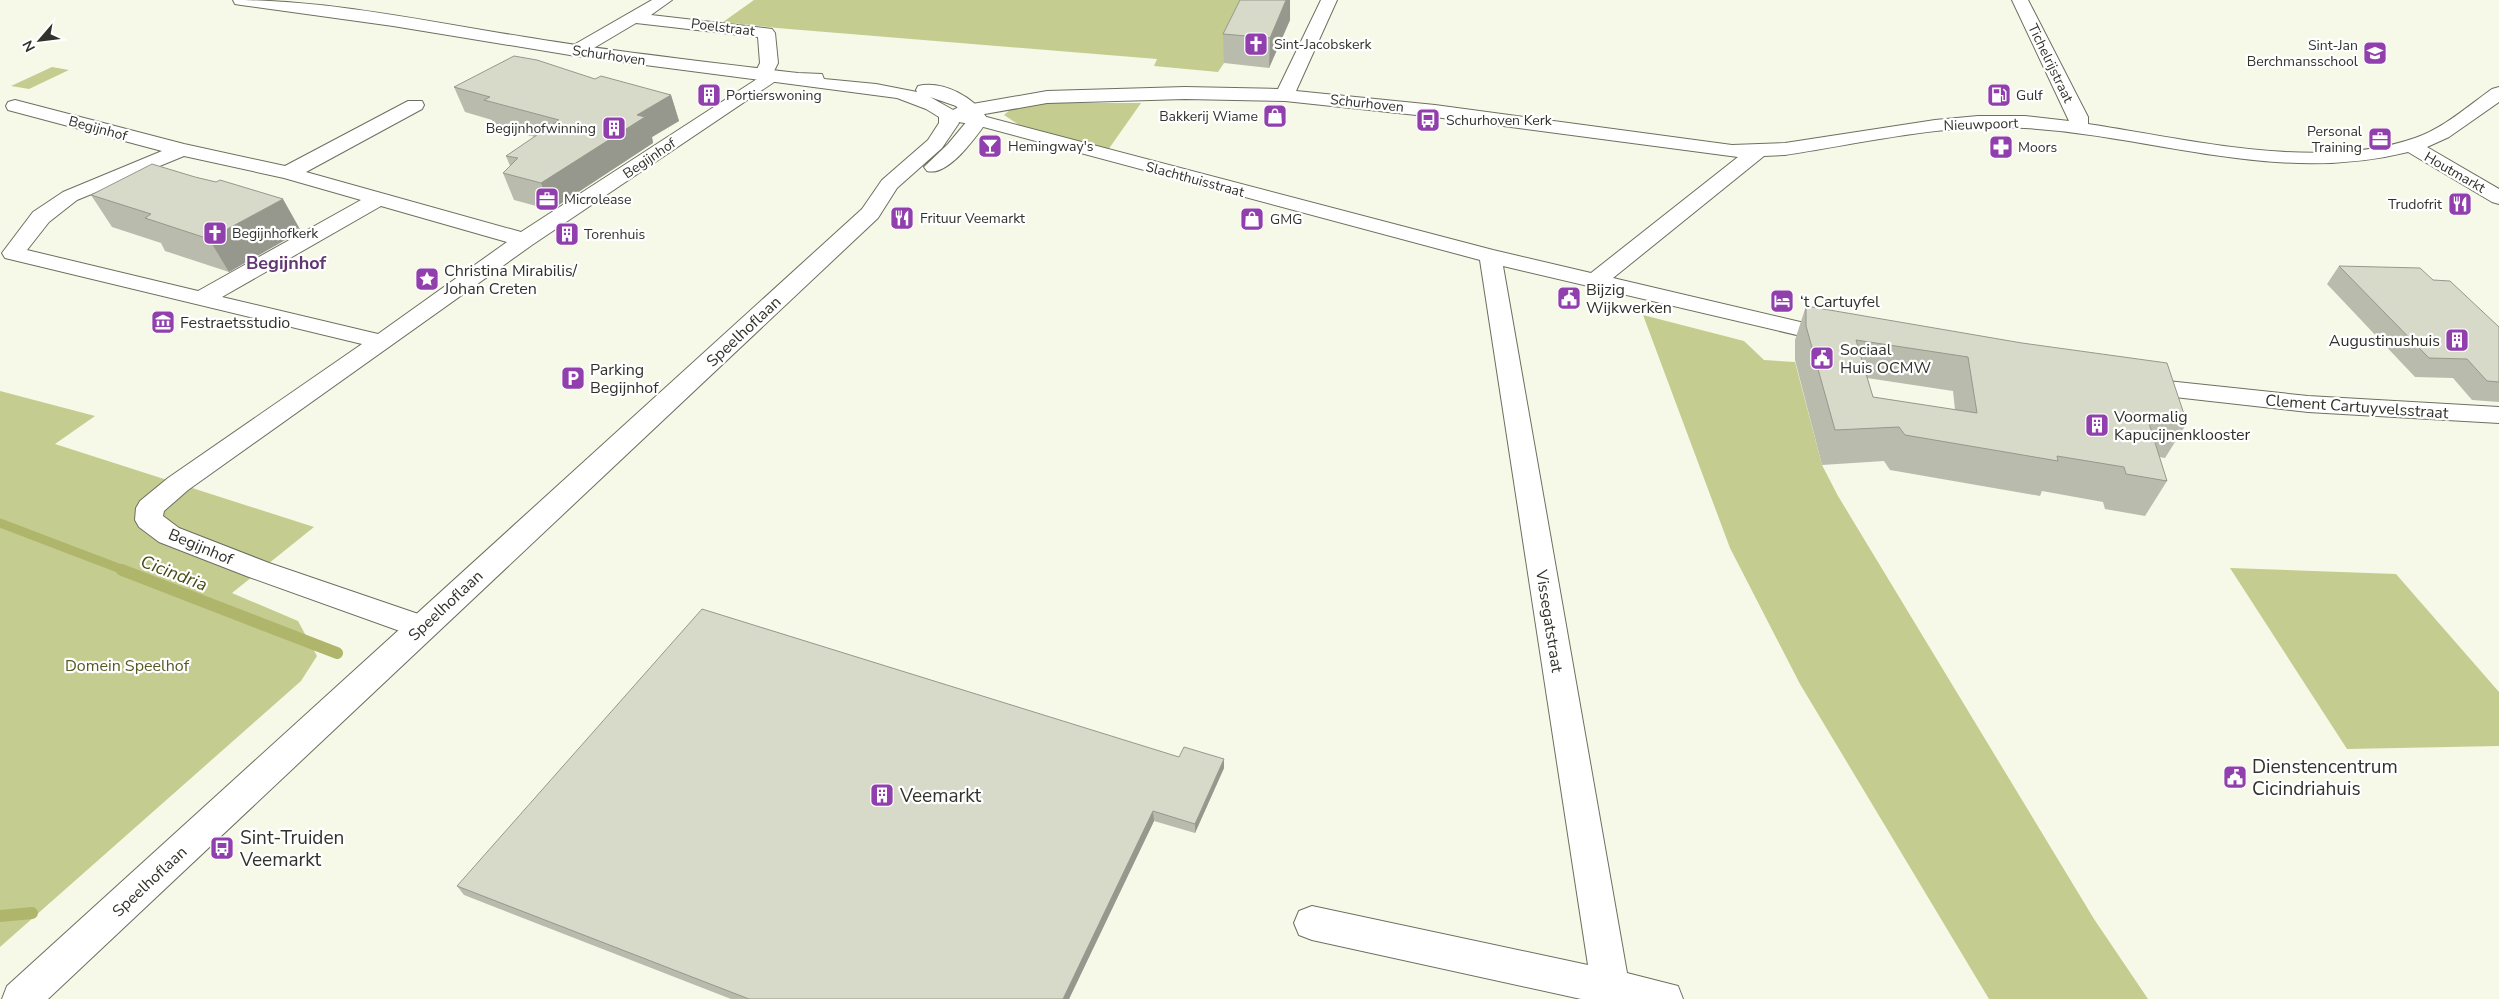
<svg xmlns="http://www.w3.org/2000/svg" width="2499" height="999" viewBox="0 0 2499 999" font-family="'Nunito Sans',sans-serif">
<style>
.green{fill:#c5cc8f}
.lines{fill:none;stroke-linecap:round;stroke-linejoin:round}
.stream-far1{stroke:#afb66b;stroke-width:9}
.stream{stroke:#afb66b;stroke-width:12}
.minor-casing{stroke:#6d6f60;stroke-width:2}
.tertiary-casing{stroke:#6d6f60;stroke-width:2}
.minor{fill:#fff;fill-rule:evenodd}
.tertiary{fill:#fff;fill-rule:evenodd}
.wall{fill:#b9bbad;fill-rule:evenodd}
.shaded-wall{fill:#96988d}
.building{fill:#d7d9c9;stroke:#96988d;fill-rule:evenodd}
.labels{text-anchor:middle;stroke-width:4.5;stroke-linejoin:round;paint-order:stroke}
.far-street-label{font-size:14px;fill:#32322c;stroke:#fff}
.far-poi-label{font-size:14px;fill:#32322c;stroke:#fff;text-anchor:start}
.poi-label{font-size:16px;fill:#32322c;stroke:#fff;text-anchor:start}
.street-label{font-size:16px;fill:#32322c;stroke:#fff}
.park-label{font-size:16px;fill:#555a23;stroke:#fff}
.neighbourhood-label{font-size:18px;font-weight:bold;fill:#613870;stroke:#fff}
.water-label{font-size:18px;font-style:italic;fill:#474c13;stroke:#fff}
.near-poi-label{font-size:19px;fill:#32322c;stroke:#fff;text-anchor:start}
</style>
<rect width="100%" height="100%" fill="#f7f9e8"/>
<g class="green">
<polygon points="754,0 1266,0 1218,72 1154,66 1157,59 777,28 723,22"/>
<polygon points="52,67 69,70 29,89 11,86"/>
<polygon points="1048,103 1141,103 1108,150 1019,125 1004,115 1012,108"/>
<polygon points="1643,315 1744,341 1764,360 1795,362 1822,465 1838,496 2094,919 2148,999 1989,999 1800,684 1730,548"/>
<polygon points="0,391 95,416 55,444 314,527 232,593 298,621 317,656 301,681 0,947"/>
<polygon points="2230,568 2396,574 2499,692 2499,746 2347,749"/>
</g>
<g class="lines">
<polyline class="stream-far1" points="0,523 126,571"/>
<g class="stream">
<polyline points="122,570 337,653"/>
<polyline points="0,916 32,913"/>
</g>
<g class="minor-casing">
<g id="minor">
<path d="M 652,0 L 672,0 L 651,15 L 772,29 L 775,33 L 778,63 L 774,71 L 780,72 L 783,76 L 532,245 L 188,490 L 164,511 L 163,516 L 179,528 L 269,563 L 433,619 L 437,627 L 433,635 L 422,638 L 411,635 L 249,577 L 159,542 L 139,527 L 135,520 L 136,508 L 140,501 L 168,478 L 362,344 L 5,258 L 2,253 L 33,212 L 63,192 L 162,151 L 8,110 L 6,106 L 8,102 L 15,100 L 184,144 L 285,166 L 408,101 L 422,101 L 424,105 L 422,109 L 306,172 L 521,232 L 757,79 L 754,75 L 760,63 L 758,37 L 636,23 L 582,55 L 570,55 L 567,51 L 570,47 ZM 184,156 L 284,178 L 361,200 L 198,291 L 27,250 L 49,222 L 77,200 ZM 381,206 L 507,242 L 378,334 L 222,297 Z"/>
<path d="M 1321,0 L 1337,0 L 1296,91 L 1435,105 L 1732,145 L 1785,143 L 1935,120 L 1978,116 L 2025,116 L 2069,121 L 2012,0 L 2028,0 L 2088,117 L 2088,124 C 2189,139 2317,172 2415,138 C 2444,128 2468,106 2492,89 L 2499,87 L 2499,102 L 2449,137 L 2427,147 L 2499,189 L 2499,204 L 2492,202 L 2408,152 C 2276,185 2156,136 2025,128 C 1945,123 1864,143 1785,155 L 1764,156 L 1613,278 L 1843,332 L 1847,337 L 1843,342 L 1835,344 L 1503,266 L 1627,973 L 1678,986 L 1683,999 L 1581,999 L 1312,940 L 1299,935 L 1294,923 L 1299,911 L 1312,906 L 1588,965 L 1480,260 L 976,125 L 941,119 L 938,115 L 941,111 L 953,110 L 961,106 L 1047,91 L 1185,87 L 1278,89 ZM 1185,99 L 1285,101 L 1435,117 L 1738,157 L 1591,273 L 1493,250 L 979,115 L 1047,103 Z"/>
<polygon points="2139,378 2308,396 2499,407 2499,423 2308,412 2130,392 2126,386 2130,380"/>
</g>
</g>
<g class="tertiary-casing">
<path id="tertiary" d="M 233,0 C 330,0 428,22 525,37 C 615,52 707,62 798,73 L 822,74 L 824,79 L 876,84 L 917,92 L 916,90 L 918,86 C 943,80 976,98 988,120 C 976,137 948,177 927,171 L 924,167 L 948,144 L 968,120 L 956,106 L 930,97 L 955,111 L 959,123 L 942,148 L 897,188 L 878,218 L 48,999 L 2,999 L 7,986 L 862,209 L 882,180 L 928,140 L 939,123 L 939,117 L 926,109 L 897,98 L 576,56 L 393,26 L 241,5 L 235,4 Z"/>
</g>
<use href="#minor" class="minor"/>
<use href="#tertiary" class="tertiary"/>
</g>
<g class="wall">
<polygon points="1290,20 1269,68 1224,63 1223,34"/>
<polygon points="595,79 671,95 679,121 652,137 653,143 551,210 514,200 503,173 510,166 506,156 535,137 494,126 492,120 465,112 454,87"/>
<polygon points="91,195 301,231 229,272 165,251 161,243 112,227"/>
<polygon points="2339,266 2499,327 2499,402 2472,400 2453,378 2415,377 2327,284"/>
<path d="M 1806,306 L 2187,423 L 2165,458 L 2159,457 L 2167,481 L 2145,516 L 2105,509 L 2103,502 L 2042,491 L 2040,496 L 1890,470 L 1884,461 L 1822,465 L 1795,360 L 1795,340 ZM 1867,378 L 1953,391 L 1955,410 L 1873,397 Z"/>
<polygon points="1179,757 1224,768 1195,833 1154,821 1069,999 731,999 464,895 457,886"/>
</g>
<g class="shaded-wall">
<polygon points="1286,0 1290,0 1290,20 1269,68 1270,38"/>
<polygon points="671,95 679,121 652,137 653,143 551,210 541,183 637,115"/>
<polygon points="283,199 301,231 229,272 209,239"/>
<polygon points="1224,759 1224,768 1195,833 1195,824"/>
<polygon points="1153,811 1154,821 1069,999 1063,999"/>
</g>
<g class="building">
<polygon points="1240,0 1286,0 1270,38 1223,34"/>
<polygon points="514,56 537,60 595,79 601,76 671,95 637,115 645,117 541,183 503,173 518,158 506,156 559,120 484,100 490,97 454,87"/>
<polygon points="152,164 195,177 216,182 220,180 283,199 209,239 145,218 151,214 91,195"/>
<polygon points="2339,266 2420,268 2433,280 2450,281 2499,327 2499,382 2487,381 2467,359 2429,358"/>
<path d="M 1806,306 L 2022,343 L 2167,363 L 2187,423 L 2147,417 L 2167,481 L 2126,474 L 2124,467 L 2057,456 L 2058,461 L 1905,435 L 1899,427 L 1835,430 L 1806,326 ZM 1856,340 L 1968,357 L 1977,413 L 1873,397 Z"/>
<polygon points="702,609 1179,757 1184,747 1224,759 1195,824 1153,811 1063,999 749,999 457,886"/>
</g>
<defs>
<g id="church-square" transform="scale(1.25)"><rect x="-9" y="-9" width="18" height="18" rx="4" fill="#923fae" stroke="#fff"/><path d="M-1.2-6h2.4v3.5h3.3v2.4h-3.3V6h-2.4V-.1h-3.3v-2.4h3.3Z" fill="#fff"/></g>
<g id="school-square" transform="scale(1.25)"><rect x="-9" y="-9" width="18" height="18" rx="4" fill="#923fae" stroke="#fff"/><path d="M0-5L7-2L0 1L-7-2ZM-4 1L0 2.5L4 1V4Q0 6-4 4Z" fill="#fff"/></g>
<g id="building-square" transform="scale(1.25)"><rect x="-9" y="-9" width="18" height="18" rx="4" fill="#923fae" stroke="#fff"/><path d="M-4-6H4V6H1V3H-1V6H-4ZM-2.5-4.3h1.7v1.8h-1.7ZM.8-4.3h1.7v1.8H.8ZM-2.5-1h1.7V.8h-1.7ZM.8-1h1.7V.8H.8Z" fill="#fff"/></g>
<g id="fuel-square" transform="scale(1.25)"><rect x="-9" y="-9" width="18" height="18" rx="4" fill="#923fae" stroke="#fff"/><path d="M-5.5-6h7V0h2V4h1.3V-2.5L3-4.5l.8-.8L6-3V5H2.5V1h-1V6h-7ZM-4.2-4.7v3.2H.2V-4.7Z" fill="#fff"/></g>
<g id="shop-square" transform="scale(1.25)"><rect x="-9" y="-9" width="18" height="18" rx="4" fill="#923fae" stroke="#fff"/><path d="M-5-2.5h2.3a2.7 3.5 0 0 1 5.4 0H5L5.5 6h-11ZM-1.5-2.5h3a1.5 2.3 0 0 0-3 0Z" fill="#fff"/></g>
<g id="bus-square" transform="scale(1.25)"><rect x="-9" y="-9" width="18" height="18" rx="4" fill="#923fae" stroke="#fff"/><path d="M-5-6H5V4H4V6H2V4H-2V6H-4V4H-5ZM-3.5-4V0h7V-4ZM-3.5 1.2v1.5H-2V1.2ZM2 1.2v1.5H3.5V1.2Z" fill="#fff"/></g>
<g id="office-square" transform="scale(1.25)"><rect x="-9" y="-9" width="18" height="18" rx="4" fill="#923fae" stroke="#fff"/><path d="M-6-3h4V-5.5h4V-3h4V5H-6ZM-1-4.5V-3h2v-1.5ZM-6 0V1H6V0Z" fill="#fff"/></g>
<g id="bar-square" transform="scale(1.25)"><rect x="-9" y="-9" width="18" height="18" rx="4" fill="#923fae" stroke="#fff"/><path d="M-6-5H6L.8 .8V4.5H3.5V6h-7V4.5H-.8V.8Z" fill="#fff"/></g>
<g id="pharmacy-square" transform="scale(1.25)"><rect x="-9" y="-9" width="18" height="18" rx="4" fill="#923fae" stroke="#fff"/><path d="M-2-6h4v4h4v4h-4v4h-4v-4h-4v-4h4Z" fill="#fff"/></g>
<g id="restaurant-square" transform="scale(1.25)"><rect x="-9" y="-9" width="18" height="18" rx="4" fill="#923fae" stroke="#fff"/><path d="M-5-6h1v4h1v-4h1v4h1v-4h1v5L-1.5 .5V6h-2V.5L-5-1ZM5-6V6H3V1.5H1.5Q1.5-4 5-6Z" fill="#fff"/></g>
<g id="sight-square" transform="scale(1.25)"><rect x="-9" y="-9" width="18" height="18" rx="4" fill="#923fae" stroke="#fff"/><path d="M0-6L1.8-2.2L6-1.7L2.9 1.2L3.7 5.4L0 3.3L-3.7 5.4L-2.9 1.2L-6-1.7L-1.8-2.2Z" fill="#fff"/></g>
<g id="civic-square" transform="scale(1.25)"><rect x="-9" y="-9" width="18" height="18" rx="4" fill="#923fae" stroke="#fff"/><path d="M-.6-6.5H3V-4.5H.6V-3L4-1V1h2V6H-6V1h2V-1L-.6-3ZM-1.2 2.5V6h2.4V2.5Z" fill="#fff"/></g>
<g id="hotel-square" transform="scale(1.25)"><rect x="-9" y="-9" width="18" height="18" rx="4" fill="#923fae" stroke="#fff"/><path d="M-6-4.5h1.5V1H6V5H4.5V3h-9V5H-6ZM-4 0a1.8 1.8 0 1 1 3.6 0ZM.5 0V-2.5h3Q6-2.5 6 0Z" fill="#fff"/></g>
<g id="museum-square" transform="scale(1.25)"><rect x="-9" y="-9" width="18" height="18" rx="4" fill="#923fae" stroke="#fff"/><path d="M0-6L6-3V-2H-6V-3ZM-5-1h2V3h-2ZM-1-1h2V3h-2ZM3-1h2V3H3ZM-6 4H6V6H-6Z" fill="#fff"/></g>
<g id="parking-square" transform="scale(1.25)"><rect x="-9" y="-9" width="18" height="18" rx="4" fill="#923fae" stroke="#fff"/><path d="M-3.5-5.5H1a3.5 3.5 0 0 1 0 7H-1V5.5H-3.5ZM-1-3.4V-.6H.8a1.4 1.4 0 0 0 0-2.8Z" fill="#fff"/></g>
</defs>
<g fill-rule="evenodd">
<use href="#church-square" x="1256" y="44"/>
<use href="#school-square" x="2375" y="53"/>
<use href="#building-square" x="709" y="95"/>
<use href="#fuel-square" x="1999" y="95"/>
<use href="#shop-square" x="1275" y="116"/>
<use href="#bus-square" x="1428" y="120"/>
<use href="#building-square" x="614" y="128"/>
<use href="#office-square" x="2380" y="139"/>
<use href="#bar-square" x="990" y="146"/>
<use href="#pharmacy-square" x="2001" y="147"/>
<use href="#office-square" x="547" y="199"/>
<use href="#restaurant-square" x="2460" y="204"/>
<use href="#restaurant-square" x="902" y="218"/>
<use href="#shop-square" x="1252" y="219"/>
<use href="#church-square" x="215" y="233"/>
<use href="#building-square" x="567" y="234"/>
<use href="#sight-square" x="427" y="279"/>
<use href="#civic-square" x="1569" y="298"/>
<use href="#hotel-square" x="1782" y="301"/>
<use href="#museum-square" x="163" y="322"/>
<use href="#building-square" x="2457" y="340"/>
<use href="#civic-square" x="1822" y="358"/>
<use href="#parking-square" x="573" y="378"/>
<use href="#building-square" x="2097" y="425"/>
<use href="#civic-square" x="2235" y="777"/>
<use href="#building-square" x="882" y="795"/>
<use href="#bus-square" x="222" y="848"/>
</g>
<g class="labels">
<g class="far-street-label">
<text transform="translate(723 27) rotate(7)" y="5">Poelstraat</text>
<text transform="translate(609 55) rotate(8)" y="5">Schurhoven</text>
<text transform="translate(2051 63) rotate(64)" y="5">Tichelrijstraat</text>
<text transform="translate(1367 103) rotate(6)" y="5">Schurhoven</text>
<text transform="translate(1981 124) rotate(-2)" y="5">Nieuwpoort</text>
<text transform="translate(98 128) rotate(15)" y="5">Begijnhof</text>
<text transform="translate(649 158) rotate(-34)" y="5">Begijnhof</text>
<text transform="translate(2455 172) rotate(30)" y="5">Houtmarkt</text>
<text transform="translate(1195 179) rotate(15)" y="5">Slachthuisstraat</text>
</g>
<g class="far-poi-label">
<text x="1274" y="49">Sint-Jacobskerk</text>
<text x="2358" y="50" text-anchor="end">Sint-Jan<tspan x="2358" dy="16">Berchmansschool</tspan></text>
<text x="726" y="100">Portierswoning</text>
<text x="2016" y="100">Gulf</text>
<text x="1258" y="121" text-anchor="end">Bakkerij Wiame</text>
<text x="1446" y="125">Schurhoven Kerk</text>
<text x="596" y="133" text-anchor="end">Begijnhofwinning</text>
<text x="2362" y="136" text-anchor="end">Personal<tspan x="2362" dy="16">Training</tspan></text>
<text x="1008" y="151">Hemingway's</text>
<text x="2018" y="152">Moors</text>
<text x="564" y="204">Microlease</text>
<text x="2442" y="209" text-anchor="end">Trudofrit</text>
<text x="920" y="223">Frituur Veemarkt</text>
<text x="1270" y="224">GMG</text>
<text x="232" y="238">Begijnhofkerk</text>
<text x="584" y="239">Torenhuis</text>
</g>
<g class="poi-label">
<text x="444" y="276">Christina Mirabilis/<tspan x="444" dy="18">Johan Creten</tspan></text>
<text x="1586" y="295">Bijzig<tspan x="1586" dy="18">Wijkwerken</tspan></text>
<text x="1800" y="307">‘t Cartuyfel</text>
<text x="180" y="328">Festraetsstudio</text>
<text x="2440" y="346" text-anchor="end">Augustinushuis</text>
<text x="1840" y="355">Sociaal<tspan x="1840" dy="18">Huis OCMW</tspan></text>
<text x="590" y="375">Parking<tspan x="590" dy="18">Begijnhof</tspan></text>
<text x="2114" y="422">Voormalig<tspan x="2114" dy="18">Kapucijnenklooster</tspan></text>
</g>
<g class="street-label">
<text transform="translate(743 331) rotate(-43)" y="6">Speelhoflaan</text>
<text transform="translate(2357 406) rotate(4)" y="6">Clement Cartuyvelsstraat</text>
<text transform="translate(201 546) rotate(23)" y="6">Begijnhof</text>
<text transform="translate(445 605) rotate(-43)" y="6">Speelhoflaan</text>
<text transform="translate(1550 621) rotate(81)" y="6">Vissegatstraat</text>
<text transform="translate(149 881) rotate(-43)" y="6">Speelhoflaan</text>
</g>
<g class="park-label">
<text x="127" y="671">Domein Speelhof</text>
</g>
<g class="neighbourhood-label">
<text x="286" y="269">Begijnhof</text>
</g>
<g class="water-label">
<text transform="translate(174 573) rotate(21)" y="6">Cicindria</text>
</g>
<g class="near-poi-label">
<text x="2252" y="773">Dienstencentrum<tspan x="2252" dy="22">Cicindriahuis</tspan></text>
<text x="900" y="802">Veemarkt</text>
<text x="240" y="844">Sint-Truiden<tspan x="240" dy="22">Veemarkt</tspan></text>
</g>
</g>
<g transform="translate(40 40) rotate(242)" stroke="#ffffff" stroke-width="4" paint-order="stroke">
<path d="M0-4L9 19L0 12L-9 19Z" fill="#32322c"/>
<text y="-8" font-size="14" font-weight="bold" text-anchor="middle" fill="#32322c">N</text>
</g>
</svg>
